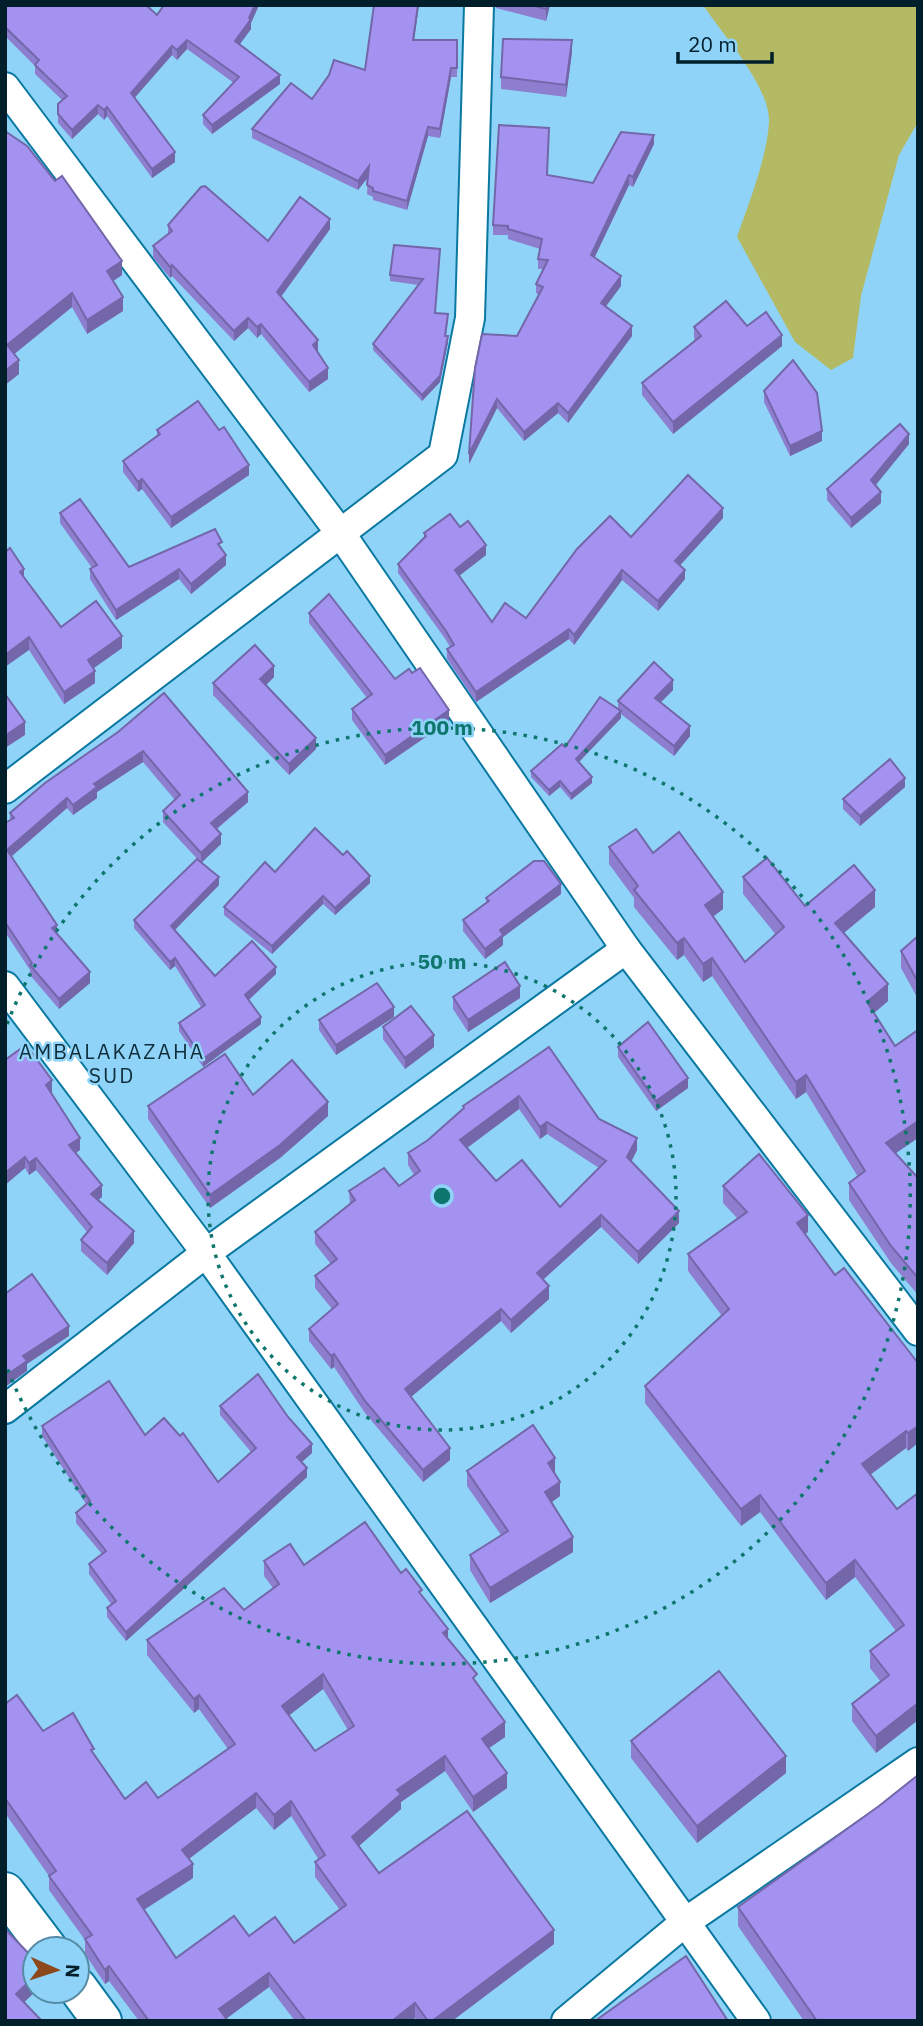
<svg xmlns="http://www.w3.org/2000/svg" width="923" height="2026" viewBox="0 0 923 2026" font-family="'IBM Plex Sans',sans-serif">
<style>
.green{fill:#b4b964}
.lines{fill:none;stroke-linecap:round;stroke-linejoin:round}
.street-casing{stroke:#0a78a0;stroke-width:32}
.secondary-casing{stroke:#0a78a0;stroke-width:42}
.street{stroke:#fff;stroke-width:28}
.secondary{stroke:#fff;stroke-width:38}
.wall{fill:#8d7ecf;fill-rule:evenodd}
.shaded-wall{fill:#7366a9}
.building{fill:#a492f1;stroke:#7366a9;stroke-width:2;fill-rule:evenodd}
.ring{fill:none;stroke:#0f766e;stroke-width:3.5;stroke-dasharray:3.5 7}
.labels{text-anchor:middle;stroke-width:5;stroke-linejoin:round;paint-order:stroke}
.neighbourhood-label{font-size:21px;letter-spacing:2px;fill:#102d3b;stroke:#8fd4f8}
.centre{fill:#0f766e;stroke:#8fd4f8;stroke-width:3.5}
.ring-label{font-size:21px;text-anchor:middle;font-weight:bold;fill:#0f766e;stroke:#8fd4f8;stroke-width:5;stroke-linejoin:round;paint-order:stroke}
</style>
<rect width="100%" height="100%" fill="#8fd4f8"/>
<path class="green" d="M 703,5 L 918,5 L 918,122 L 899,155 L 861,296 L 853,358 L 831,370 L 795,342 L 737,237 C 749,202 767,158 769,122 C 770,86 722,34 703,5 Z"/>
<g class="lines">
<g class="street-casing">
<g id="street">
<polyline points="5,87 341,534 626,949 918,1331"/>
<polyline points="5,789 443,455 470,318 479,5"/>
<polyline points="5,986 206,1253 756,2021"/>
<polyline points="5,1409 206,1253 626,949"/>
<polyline points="566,2021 684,1923 918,1762"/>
</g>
</g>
<g class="secondary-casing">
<g id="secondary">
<polyline points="5,1892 48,1949"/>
<polyline points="77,1987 102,2021"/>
</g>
</g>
<use href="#street" class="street"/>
<use href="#secondary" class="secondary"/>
</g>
<g class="wall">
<polygon points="5,5 157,15 164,5 259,5 251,23 251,29 239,45 280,84 212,134 203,124 203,115 234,83 187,49 177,60 172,55 134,98 175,162 152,178 107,116 104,120 98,114 72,139 58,123 58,104 62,100 35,74 35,66 5,36"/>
<polygon points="496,5 550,5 546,21 496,8"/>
<polygon points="415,40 457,40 457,77 451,77 440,138 428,136 407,210 373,200 373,197 367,194 368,177 358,190 252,138 252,129 365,70"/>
<polygon points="572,52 566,97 501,89 501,77"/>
<polygon points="5,131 122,275 113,281 123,311 87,334 72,307 14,354 19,374 5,385"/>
<polygon points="654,144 633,187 629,185 594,258 621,286 606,306 632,336 568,423 558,413 524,441 497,408 469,464 517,336 539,295 536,293 536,284 543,269 538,269 538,259 540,249 508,239 508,235 493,235 493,225 547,175 593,183"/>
<polygon points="168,225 268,241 330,229 281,297 318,351 317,351 328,379 309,392 261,334 257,338 248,328 234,341 172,276 170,278 153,257 153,246 168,234"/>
<polygon points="440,249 435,313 448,320 446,336 448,342 440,382 422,401 373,350 373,344 418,285 390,281 390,275"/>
<polygon points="747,326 782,346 673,434 642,395 642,383 695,341 694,338 694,327"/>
<polygon points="764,391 822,441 790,456 764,402"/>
<polygon points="157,430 249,475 171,528 142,489 138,492 123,472 123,461 157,435"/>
<polygon points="909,444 875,485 881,503 851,528 827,500 827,489"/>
<polygon points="60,513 129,567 222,549 226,565 191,594 179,579 116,620 90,579 90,569 92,568 60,523"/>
<polygon points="723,518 680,565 685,579 658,611 622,580 574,645 569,639 476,702 447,659 447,649 450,647 446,640 398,573 398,564 424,537 424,533 460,527 486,555 459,576 492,622 526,618 631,537"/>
<polygon points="24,578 61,627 122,648 94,668 95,683 64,704 29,650"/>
<polygon points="309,613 395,679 412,673 449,721 385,765 352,720 352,709 367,698 309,623"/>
<polygon points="274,677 266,685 316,749 289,775 213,695 213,683"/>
<polygon points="673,690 661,702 690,736 674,756 621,714 621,718 579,762 592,783 571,800 560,787 549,796 531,777 531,771 618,709 618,701"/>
<polygon points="118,732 248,802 217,829 221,844 201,863 163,822 163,811 175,800 143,762 97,792 97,798 73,815 67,808 11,857 57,934 90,983 59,1009 30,975 30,970 5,932 5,823 10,820 10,813"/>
<polygon points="905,787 860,826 843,809 843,799"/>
<polygon points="609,847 653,853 723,909 713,917 745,962 776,935 743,894 743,877 805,906 875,907 844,933 888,1001 874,1013 895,1154 918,1178 918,1295 891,1263 849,1200 849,1183 858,1177 806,1092 796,1099 712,976 703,982 684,955 677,960 634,907 634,898 609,864"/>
<polygon points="275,872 370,883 335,915 323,904 272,954 224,915 224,907"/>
<polygon points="219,885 174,930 215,976 276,974 249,1000 261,1024 203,1067 179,1031 179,1023 201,1007 175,966 170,970 134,928 134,920"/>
<polygon points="561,894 503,937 503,945 485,959 463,931 463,920 486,902 486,898"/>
<polygon points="918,936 918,999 901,968 901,951"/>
<polygon points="453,997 520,998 468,1032 453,1009"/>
<polygon points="394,1017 336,1055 319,1030 319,1020"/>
<polygon points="383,1027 434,1047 405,1069 383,1039"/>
<path d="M 549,1047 L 599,1119 L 637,1150 L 631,1162 L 679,1223 L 638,1264 L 601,1227 L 543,1280 L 549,1299 L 511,1333 L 501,1321 L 411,1397 L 450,1460 L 423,1482 L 365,1413 L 334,1367 L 331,1369 L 309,1341 L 309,1329 L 332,1309 L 315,1288 L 315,1276 L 331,1264 L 315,1244 L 315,1232 L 350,1205 L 349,1191 L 399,1186 L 414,1175 L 408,1165 L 408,1153 L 428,1140 L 463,1109 L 463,1106 ZM 519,1109 L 540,1139 L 547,1134 L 599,1168 L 560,1207 L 496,1181 L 467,1148 Z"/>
<polygon points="618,1047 688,1088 656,1111 618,1057"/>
<polygon points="5,1060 52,1092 51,1093 80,1150 76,1153 102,1197 98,1200 134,1243 107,1275 81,1251 81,1240 87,1232 36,1170 29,1175 25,1168 5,1185"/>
<polygon points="253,1095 328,1116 280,1158 210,1208 148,1119 148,1106"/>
<polygon points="723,1186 808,1232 805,1234 835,1275 918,1363 918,1443 908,1451 906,1448 871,1474 897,1509 918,1720 876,1753 852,1721 852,1704 881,1682 870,1668 870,1651 896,1631 855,1577 826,1600 760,1512 741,1526 645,1403 645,1386 722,1316 688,1271 688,1254 737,1218 723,1203"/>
<polygon points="220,1406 312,1453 302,1462 307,1477 126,1641 107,1617 107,1608 111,1604 89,1574 89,1564 102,1554 76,1523 76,1513 86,1504 42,1436 42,1426 145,1435 218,1482 251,1452 220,1415"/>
<polygon points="467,1471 555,1472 560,1496 552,1502 573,1552 490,1603 470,1570 470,1555 501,1535 467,1486"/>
<path d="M 264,1561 L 401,1573 L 422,1596 L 448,1639 L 477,1683 L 505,1737 L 489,1748 L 507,1788 L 473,1812 L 445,1771 L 401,1802 L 401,1809 L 359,1846 L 379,1873 L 554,1944 L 452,2021 L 417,2021 L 415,2018 L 411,2021 L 295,2021 L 269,1987 L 226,2019 L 228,2021 L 139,2021 L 109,1981 L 105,1984 L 85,1954 L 85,1940 L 49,1890 L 49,1876 L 7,1816 L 5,1817 L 5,1704 L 43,1731 L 94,1754 L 125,1799 L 158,1798 L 228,1749 L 199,1709 L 194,1713 L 147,1655 L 147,1640 L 244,1610 L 273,1588 L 264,1576 ZM 323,1689 L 348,1730 L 315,1751 L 289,1715 ZM 256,1808 L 274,1830 L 291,1816 L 319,1860 L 315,1862 L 315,1877 L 340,1910 L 294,1943 L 249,1936 L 176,1958 L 144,1910 L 193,1878 L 189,1859 Z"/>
<polygon points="631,1741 786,1773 697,1843 631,1758"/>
<polygon points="879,1806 918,2021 804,2021 738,1926 738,1907"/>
</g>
<g class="shaded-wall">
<polygon points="255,5 259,5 251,23 251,29 235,51 235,41 249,18"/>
<polygon points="418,5 419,5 413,49 413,40"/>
<polygon points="547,5 550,5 546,21 546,9"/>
<polygon points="187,40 187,49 177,60 177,50"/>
<polygon points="572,40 572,52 566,97 566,85"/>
<polygon points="172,46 172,55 131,102 131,93"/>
<polygon points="451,68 451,77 440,138 440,129"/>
<polygon points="280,75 280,84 212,134 212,125"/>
<polygon points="98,105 98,114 72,139 72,130"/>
<polygon points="107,107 107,116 104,120 104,110"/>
<polygon points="428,127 428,136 407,210 407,201"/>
<polygon points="654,135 654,144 633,187 633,177"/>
<polygon points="175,152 175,162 152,178 152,169"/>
<polygon points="369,166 369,176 358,190 358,181"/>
<polygon points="629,175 629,185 591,265 591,255"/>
<polygon points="330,219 330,229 277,302 277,292"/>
<polygon points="122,261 122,275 107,285 107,271"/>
<polygon points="172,265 172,276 170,278 170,267"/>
<polygon points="621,276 621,286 601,313 601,303"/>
<polygon points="72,293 72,307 7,360 7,345"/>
<polygon points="123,297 123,311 87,334 87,320"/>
<polygon points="248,318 248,328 234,341 234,331"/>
<polygon points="261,324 261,334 257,338 257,327"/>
<polygon points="632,326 632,336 568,423 568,413"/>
<polygon points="782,335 782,346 673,434 673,422"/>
<polygon points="448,336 448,342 440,382 422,401 422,395"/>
<polygon points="318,340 318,351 313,355 313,345"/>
<polygon points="19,360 19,374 5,385 5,371"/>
<polygon points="328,368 328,379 309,392 309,382"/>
<polygon points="497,399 497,408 469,464 469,454"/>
<polygon points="558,403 558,413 524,441 524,432"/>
<polygon points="822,431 822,441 790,456 790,446"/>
<polygon points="909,434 909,444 871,491 871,480"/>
<polygon points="249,465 249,475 171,528 171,517"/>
<polygon points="142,479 142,489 138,492 138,482"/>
<polygon points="881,492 881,503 851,528 851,518"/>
<polygon points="723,508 723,518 675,571 675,561"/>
<polygon points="486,545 486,555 455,579 455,570"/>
<polygon points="226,555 226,565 191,594 191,584"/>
<polygon points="24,569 24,581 20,572"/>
<polygon points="179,569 179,579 116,620 116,610"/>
<polygon points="622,570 622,580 574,645 574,635"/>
<polygon points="685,570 685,579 658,611 658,601"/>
<polygon points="569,629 569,639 476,702 476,692"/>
<polygon points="122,636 122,648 88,672 88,660"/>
<polygon points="29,637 29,650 5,667 5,655"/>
<polygon points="274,666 274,677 260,691 260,679"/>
<polygon points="95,671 95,683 64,704 64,692"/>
<polygon points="673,680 673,690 655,708 655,698"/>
<polygon points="449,710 449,721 385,765 385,755"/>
<polygon points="621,711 621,718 576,765 576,759"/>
<polygon points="25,722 25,735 5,748 5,736"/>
<polygon points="690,726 690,736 674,756 674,746"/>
<polygon points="316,738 316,749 289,775 289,764"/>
<polygon points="143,751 143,762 97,792 97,798 73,815 73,805 94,784"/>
<polygon points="592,777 592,783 571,800 571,794"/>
<polygon points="905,778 905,787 860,826 860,816"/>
<polygon points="560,781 560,787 549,796 549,790"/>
<polygon points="248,792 248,802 211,833 211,823"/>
<polygon points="67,798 67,808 7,860 7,850"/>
<polygon points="221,834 221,844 201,863 201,853"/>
<polygon points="370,876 370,883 335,915 335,908"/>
<polygon points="219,877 219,885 171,934 171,926"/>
<polygon points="561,884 561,894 503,937 503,945 485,959 485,949 500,930"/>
<polygon points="875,890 875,907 835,940 835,923"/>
<polygon points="723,892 723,909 705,922 705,905"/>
<polygon points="323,896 323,904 272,954 272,946"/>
<polygon points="57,925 57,935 52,928"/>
<polygon points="684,938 684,955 677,960 677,943"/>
<polygon points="175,958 175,966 170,970 170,962"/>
<polygon points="712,958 712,976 703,982 703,964"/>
<polygon points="276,967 276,974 245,1003 245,995"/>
<polygon points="90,972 90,983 59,1009 59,999"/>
<polygon points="888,984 888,1001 867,1019 867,1002"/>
<polygon points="520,986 520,998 468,1032 468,1020"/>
<polygon points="394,1007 394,1017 336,1055 336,1045"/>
<polygon points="261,1017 261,1024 203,1067 203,1059"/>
<polygon points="434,1035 434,1047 405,1069 405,1058"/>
<polygon points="806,1075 806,1092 796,1099 796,1082"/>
<polygon points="688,1078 688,1088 656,1111 656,1101"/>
<polygon points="52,1080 52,1092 46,1097 46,1085"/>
<polygon points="519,1096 519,1109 460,1153 460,1140"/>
<polygon points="328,1102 328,1116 280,1158 210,1208 210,1195"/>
<polygon points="918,1121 918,1138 886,1160 886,1143"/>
<polygon points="547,1122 547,1134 540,1139 540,1127"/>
<polygon points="80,1138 80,1150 69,1157 69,1145"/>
<polygon points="637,1138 637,1150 627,1170 627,1157"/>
<polygon points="25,1157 25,1168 5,1185 5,1173"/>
<polygon points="36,1158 36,1170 29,1175 29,1163"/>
<polygon points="102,1185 102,1197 91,1206 91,1194"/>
<polygon points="679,1211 679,1223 638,1264 638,1252"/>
<polygon points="601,1215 601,1227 537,1285 537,1273"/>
<polygon points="808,1215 808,1232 797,1240 797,1223"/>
<polygon points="134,1231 134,1243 107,1275 107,1263"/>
<polygon points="549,1286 549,1299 511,1333 511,1320"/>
<polygon points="501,1309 501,1321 405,1402 405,1389"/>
<polygon points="69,1326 69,1336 27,1364 27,1371 5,1387 5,1376 23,1356"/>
<polygon points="334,1354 334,1367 331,1369 331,1356"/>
<polygon points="918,1426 918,1443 908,1451 908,1433"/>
<polygon points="906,1431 906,1448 862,1481 862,1464"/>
<polygon points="312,1444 312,1453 297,1466 297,1457"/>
<polygon points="450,1448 450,1460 423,1482 423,1470"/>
<polygon points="555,1458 555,1472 548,1478 548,1463"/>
<polygon points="307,1468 307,1477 126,1641 126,1632"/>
<polygon points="560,1482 560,1496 545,1507 545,1492"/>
<polygon points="760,1495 760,1512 741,1526 741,1509"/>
<polygon points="573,1537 573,1552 490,1603 490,1588"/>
<polygon points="855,1560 855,1577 826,1600 826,1583"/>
<polygon points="448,1629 448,1644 443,1633"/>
<polygon points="323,1674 323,1689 282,1721 282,1706"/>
<polygon points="199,1695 199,1709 194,1713 194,1699"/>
<polygon points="918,1703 918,1720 876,1753 876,1736"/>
<polygon points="505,1722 505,1737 482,1753 482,1739"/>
<polygon points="445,1756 445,1771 401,1802 401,1809 352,1852 352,1837 397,1790"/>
<polygon points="786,1756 786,1773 697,1843 697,1826"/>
<polygon points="507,1773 507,1788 473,1812 473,1797"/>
<polygon points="256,1793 256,1808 182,1864 182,1850"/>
<polygon points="7,1801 7,1816 5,1817 5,1802"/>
<polygon points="291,1801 291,1816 274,1830 274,1815"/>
<polygon points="193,1864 193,1878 137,1914 137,1899"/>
<polygon points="554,1930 554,1944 452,2021 432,2021"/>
<polygon points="109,1966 109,1981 105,1984 105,1970"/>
<polygon points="269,1973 269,1987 223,2021 219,2009"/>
<polygon points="35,1976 35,1991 36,1991 16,2010 16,1994"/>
<polygon points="415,2003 415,2018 411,2021 392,2021"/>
</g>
<g class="building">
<polygon points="5,5 146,5 157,15 164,5 255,5 249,18 251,19 235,41 280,75 212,125 203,115 239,77 187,40 177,50 172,46 131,93 175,152 152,169 107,107 104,110 98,105 72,130 58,114 58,104 67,96 35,65 39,60 5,27"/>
<polygon points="374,5 418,5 413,40 457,40 457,68 451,68 440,129 428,127 407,201 373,191 373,188 367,185 369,166 358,181 252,129 291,83 312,99 329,75 334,60 365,70"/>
<polygon points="531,5 547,5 546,9"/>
<polygon points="503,39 572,40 566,85 501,77"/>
<polygon points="499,125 549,128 547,175 593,183 621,132 654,135 633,177 629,175 591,255 621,276 601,303 632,326 568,413 558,403 524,432 497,399 469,454 475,368 482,334 517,336 543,287 536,284 548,260 538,259 542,239 508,229 508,226 493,225"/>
<polygon points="5,131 27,146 55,181 62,176 122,261 107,271 123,297 87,320 72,293 7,345 19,360 5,371"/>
<polygon points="205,186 268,241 300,197 330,219 277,292 318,340 313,345 328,368 309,382 261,324 257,327 248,318 234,331 172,265 170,267 153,246 172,231 168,225 201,187"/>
<polygon points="394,245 440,249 435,313 448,314 445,336 448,336 440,376 422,395 373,344 423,279 390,275"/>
<polygon points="726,301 747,326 766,312 782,335 673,422 642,383 701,336 694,327"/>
<polygon points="793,360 817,393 822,431 790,446 764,391"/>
<polygon points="198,401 219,430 224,427 249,465 171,517 142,479 138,482 123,461 160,434 157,430"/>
<polygon points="900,424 909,434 871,480 881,492 851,518 827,489"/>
<polygon points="688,475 723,508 675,561 685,570 658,601 622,570 574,635 569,629 476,692 447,649 454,645 446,631 398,564 426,536 424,533 450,514 460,527 468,521 486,545 455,570 492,622 505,603 526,618 577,549 610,516 631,537"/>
<polygon points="80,499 129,567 215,529 222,542 218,544 226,555 191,584 179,569 116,610 90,569 97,565 60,513"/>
<polygon points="10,548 24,569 20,572 61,627 96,601 122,636 88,660 95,671 64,692 29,637 5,655 5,552"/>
<polygon points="329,594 395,679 409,669 412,673 420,668 449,710 385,755 352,709 372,694 309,613"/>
<polygon points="255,645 274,666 260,679 316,738 289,764 213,683"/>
<polygon points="654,662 673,680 655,698 690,726 674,746 618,701"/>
<polygon points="164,693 248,792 211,823 221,834 201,853 163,811 180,795 143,751 94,784 97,787 73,805 67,798 7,850 57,925 52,928 90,972 59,999 30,965 32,963 5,922 5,823 14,818 10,813 45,783 118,732"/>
<polygon points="5,694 25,722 5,736"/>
<polygon points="600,697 621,711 576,759 592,777 571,794 560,781 549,790 531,771 562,744 565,747"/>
<polygon points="890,759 905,778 860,816 843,799"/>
<polygon points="315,828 343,855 347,851 370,876 335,908 323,896 272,946 224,907 265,862 275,872"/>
<polygon points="636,829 653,853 679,832 723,892 705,905 745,962 784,927 743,877 767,858 805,906 854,865 875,890 835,923 888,984 867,1002 895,1046 918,1030 918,1121 886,1143 918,1178 918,1278 891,1246 849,1183 865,1171 806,1075 796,1082 712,958 703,964 684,938 677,943 634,890 638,886 609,847"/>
<polygon points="197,859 219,877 171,926 215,976 252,941 276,967 245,995 261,1017 203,1059 179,1023 205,1005 175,958 170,962 134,920"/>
<polygon points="534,861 544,861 561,884 500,930 503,935 485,949 463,920 489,901 486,898"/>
<polygon points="918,936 918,982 901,951"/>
<polygon points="505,962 520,986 468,1020 453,997"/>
<polygon points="377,983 394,1007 336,1045 319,1020"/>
<polygon points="411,1006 434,1035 405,1058 383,1027"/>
<polygon points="648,1022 688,1078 656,1101 618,1047"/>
<polygon points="26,1045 52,1080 46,1085 80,1138 69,1145 102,1185 91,1194 134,1231 107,1263 81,1240 92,1227 36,1158 29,1163 25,1157 5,1173 5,1060"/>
<path d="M 549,1047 L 599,1119 L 637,1138 L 627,1157 L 679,1211 L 638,1252 L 601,1215 L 537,1273 L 549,1286 L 511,1320 L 501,1309 L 405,1389 L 450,1448 L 423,1470 L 365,1401 L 334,1354 L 331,1356 L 309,1329 L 338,1304 L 315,1276 L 337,1259 L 315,1232 L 355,1200 L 349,1191 L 384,1168 L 399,1186 L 420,1171 L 408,1153 L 428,1140 L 464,1108 L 463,1106 ZM 519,1096 L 540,1127 L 547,1122 L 606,1161 L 560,1207 L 522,1160 L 496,1181 L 460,1140 Z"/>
<polygon points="225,1054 253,1095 292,1060 328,1102 280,1145 210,1195 148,1106"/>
<polygon points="759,1154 808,1215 797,1223 835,1275 844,1268 918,1363 918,1426 908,1433 906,1431 862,1464 897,1509 918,1493 918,1703 876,1736 852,1704 889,1675 870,1651 904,1625 855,1560 826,1583 760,1495 741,1509 645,1386 729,1309 688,1254 747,1212 723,1186"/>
<polygon points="32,1274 69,1326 23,1356 27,1361 5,1376 5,1294"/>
<polygon points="258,1374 288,1417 312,1444 297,1457 307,1468 126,1632 107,1608 116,1601 89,1564 106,1551 76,1513 90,1501 42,1426 109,1381 145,1435 164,1418 180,1436 183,1433 218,1482 256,1448 220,1406"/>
<polygon points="533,1425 555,1458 548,1463 560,1482 545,1492 573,1537 490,1588 470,1555 508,1531 467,1471"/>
<path d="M 365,1522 L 401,1573 L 406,1569 L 422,1590 L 419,1592 L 448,1629 L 443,1633 L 477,1674 L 473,1678 L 505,1722 L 482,1739 L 507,1773 L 473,1797 L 445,1756 L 397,1790 L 401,1794 L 352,1837 L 379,1873 L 467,1811 L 554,1930 L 432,2021 L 428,2021 L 415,2003 L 392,2021 L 306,2021 L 269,1973 L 219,2009 L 228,2021 L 149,2021 L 109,1966 L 105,1970 L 85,1939 L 92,1935 L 49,1876 L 56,1871 L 7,1801 L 5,1802 L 5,1704 L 17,1695 L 43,1731 L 73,1713 L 94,1749 L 91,1750 L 125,1799 L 146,1782 L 158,1798 L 235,1744 L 199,1695 L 194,1699 L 147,1640 L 224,1588 L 244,1610 L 279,1584 L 264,1561 L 290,1544 L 304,1565 ZM 323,1674 L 354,1726 L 315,1751 L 282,1706 ZM 256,1793 L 274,1815 L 291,1801 L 325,1855 L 315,1862 L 346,1905 L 294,1943 L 275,1917 L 249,1936 L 234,1916 L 176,1958 L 137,1899 L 193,1864 L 182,1850 Z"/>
<polygon points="719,1671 786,1756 697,1826 631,1741"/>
<polygon points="918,1775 918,2021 817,2021 738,1907 879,1806"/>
<polygon points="5,1929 35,1960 35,1976 16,1994 42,2021 5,2021"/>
<polygon points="686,1956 728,2021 595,2021"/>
</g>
<g class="ring">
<circle cx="442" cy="1196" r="234"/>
<path d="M7 1024A468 468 0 1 1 7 1368"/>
</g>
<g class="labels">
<g class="neighbourhood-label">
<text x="112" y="1059">AMBALAKAZAHA<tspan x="112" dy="24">SUD</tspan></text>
</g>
</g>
<circle cx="442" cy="1196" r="10" class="centre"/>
<g class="ring-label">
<text x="442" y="735">100 m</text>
<text x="442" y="969">50 m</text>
</g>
<rect width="923" height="2026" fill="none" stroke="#011e2b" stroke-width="14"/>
<g transform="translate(56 1970) rotate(93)"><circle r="33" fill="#8fd4f8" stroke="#568ba6" stroke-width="2"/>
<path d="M0-5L12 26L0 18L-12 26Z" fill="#8c481a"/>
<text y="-10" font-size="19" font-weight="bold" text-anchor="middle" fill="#011e2b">N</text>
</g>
<path d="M678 52v10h94v-10" fill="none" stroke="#011e2b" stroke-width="3.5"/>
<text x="688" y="52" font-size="21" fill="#011e2b" stroke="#8fd4f8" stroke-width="5" paint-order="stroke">20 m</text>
</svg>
